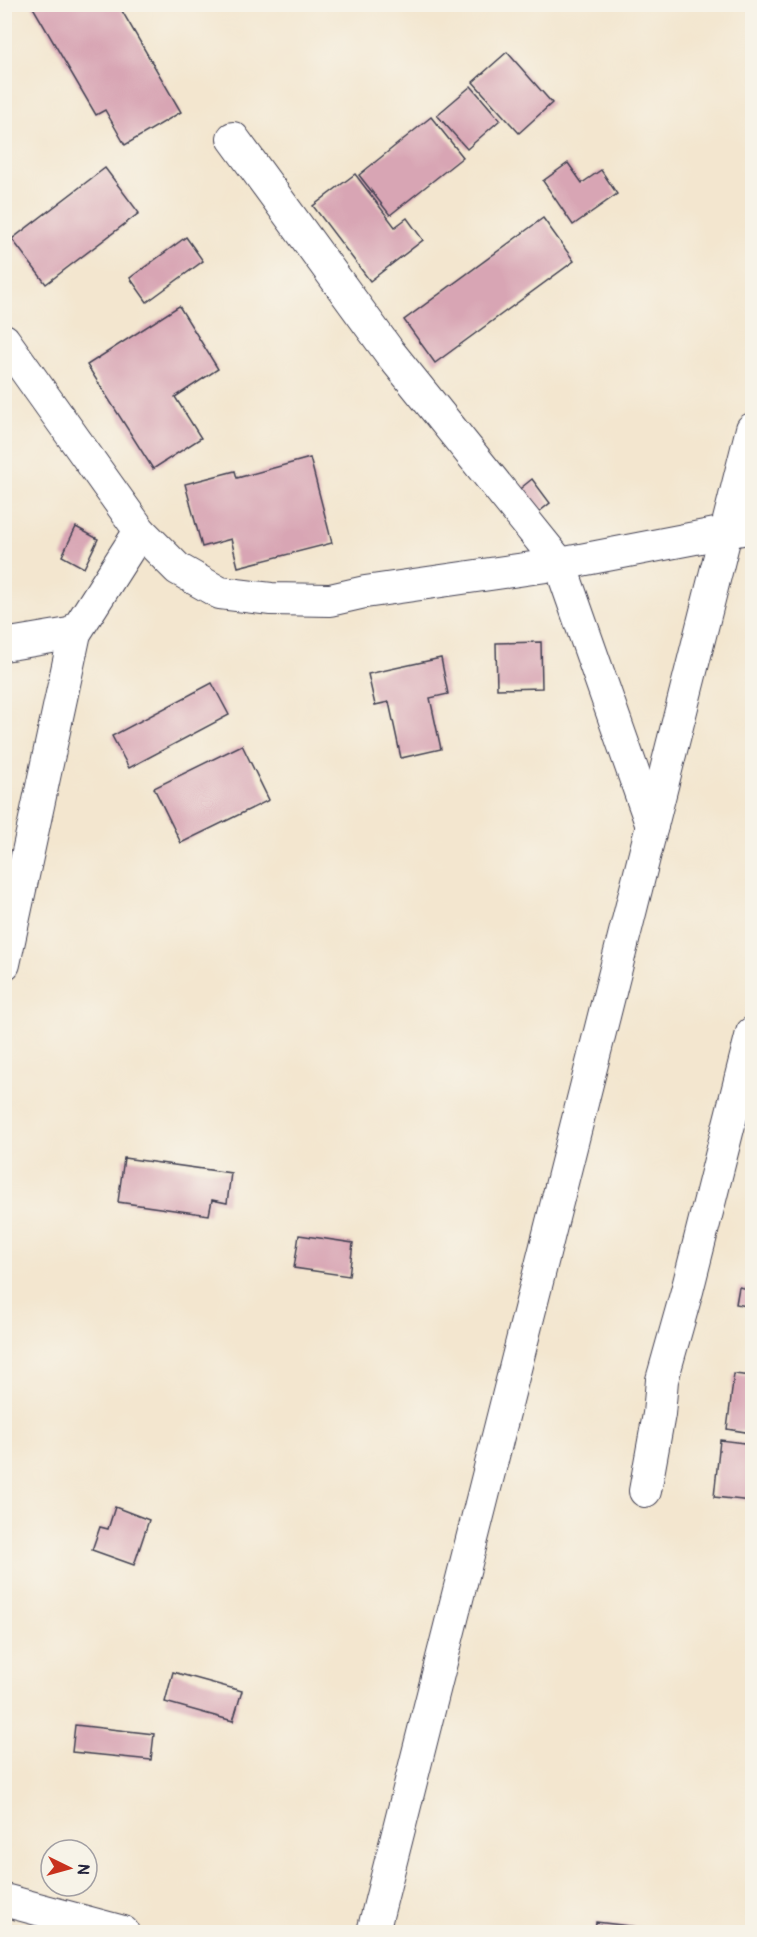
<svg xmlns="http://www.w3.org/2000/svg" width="757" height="1937" viewBox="0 0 757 1937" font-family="Pangolin,sans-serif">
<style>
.building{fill:#d8a5b4}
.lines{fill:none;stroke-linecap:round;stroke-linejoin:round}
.minor-casing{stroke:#413f51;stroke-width:34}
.minor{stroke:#fff;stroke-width:32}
</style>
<rect width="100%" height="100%" fill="#f7f3e8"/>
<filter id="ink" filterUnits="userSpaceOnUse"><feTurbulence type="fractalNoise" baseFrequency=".0167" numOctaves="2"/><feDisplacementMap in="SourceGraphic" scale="12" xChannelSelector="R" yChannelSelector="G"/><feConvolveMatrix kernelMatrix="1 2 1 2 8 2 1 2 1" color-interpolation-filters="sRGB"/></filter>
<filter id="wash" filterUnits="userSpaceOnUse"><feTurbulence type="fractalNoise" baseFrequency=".008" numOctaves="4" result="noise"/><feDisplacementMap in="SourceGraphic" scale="24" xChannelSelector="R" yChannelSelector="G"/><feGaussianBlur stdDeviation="1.35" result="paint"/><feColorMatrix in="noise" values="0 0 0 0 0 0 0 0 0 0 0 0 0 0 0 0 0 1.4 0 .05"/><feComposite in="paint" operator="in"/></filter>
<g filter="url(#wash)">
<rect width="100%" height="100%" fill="#f3e6cf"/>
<g id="blocks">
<g class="building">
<polygon points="31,4 118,4 181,112 125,145 105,110 96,115"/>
<polygon points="507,52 552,103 519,133 473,82"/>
<polygon points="471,86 500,120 467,149 437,115"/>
<polygon points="431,117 463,157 390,215 359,175"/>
<polygon points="568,163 582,183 601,170 617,194 573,225 543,181"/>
<polygon points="105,168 139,213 46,284 12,239"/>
<polygon points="355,174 395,227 407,218 423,240 370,281 313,206"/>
<polygon points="543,218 574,261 435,363 404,320"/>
<polygon points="186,237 203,261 147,302 130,278"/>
<polygon points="179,306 218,369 175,397 201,438 153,469 87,365"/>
<polygon points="310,458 332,543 238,567 231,539 202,547 185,484 235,471 237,478"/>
<polygon points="532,479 550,503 535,515 516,492"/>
<polygon points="76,527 98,539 84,568 62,556"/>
<polygon points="541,642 542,688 497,689 496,643"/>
<polygon points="441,658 448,694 430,698 441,749 401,758 389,702 375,705 368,674"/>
<polygon points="212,683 229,715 129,768 112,736"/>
<polygon points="242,745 269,800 181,843 154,788"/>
<polygon points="124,1158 231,1173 227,1203 212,1200 209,1215 118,1202"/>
<polygon points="299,1235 353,1243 349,1276 294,1268"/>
<polygon points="739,1287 752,1290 752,1307 736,1304"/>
<polygon points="734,1374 752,1376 752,1433 727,1429"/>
<polygon points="720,1440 752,1444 752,1501 714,1497"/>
<polygon points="115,1507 149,1520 134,1565 92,1550 100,1527 108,1529"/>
<polygon points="173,1672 242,1691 233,1721 165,1702"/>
<polygon points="75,1725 154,1734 151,1760 72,1752"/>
<polygon points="596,1922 663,1930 663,1932 595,1932"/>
</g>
</g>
</g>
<g filter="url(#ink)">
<use href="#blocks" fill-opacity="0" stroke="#413f51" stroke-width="1.5"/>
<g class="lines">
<g class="minor-casing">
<g id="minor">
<polyline points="233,138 390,353 560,564 652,826"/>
<polyline points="4,340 140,531 178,569 220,593 271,599 330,600 365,592 560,564 752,527"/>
<polyline points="4,645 75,633"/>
<polyline points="4,964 75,633 140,531"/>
<polyline points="645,1491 659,1414 662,1380 687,1291 752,1033"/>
<polyline points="4,1900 123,1932"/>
<polyline points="373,1932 752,429"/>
</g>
</g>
<use href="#minor" class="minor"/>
</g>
</g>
<rect width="757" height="1937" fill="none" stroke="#f7f3e8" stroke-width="24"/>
<g transform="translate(69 1868) rotate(95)"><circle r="28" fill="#f7f3e8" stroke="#a29fa3" stroke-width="1.5"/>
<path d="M0-4.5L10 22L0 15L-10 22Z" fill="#c8321e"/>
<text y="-9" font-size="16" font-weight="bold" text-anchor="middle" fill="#22223b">N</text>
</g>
</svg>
